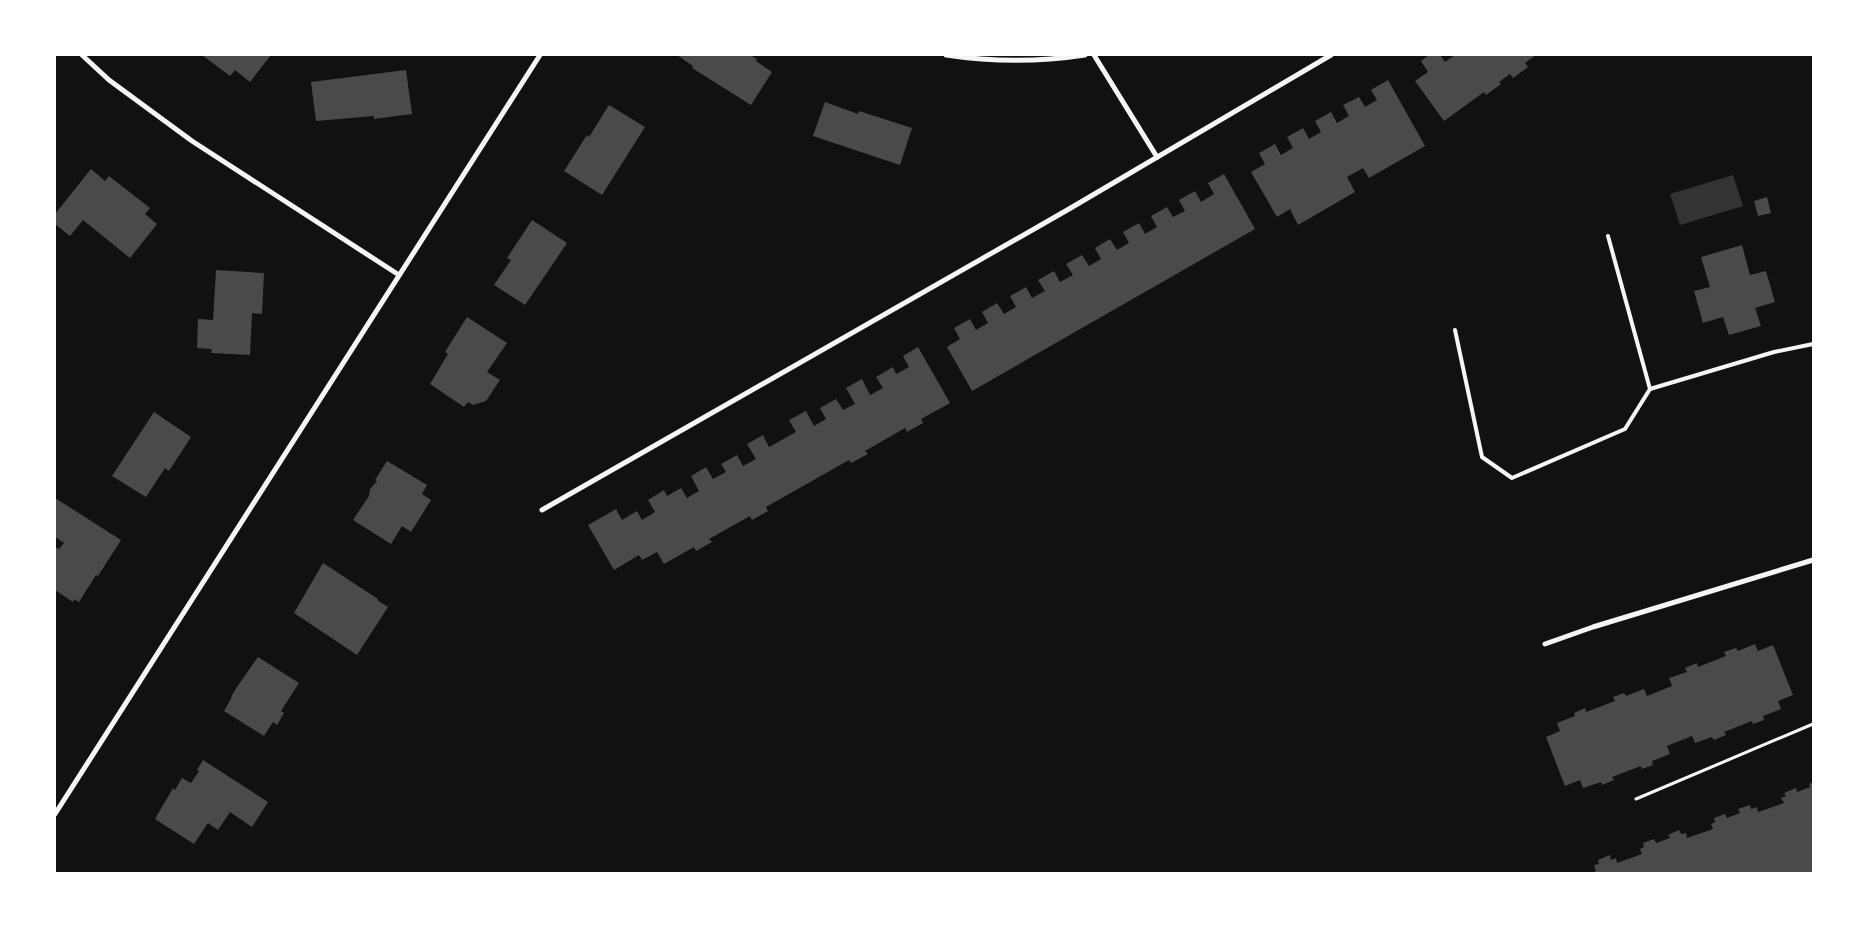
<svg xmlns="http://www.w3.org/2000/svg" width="1868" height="928" viewBox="0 0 1868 928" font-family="'Space Grotesk',sans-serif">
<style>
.water{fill:#333}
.building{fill:#4a4a4a}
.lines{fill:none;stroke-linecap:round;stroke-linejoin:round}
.path{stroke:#f5f5f5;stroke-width:3}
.service{stroke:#f5f5f5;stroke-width:4}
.minor{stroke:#f5f5f5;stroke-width:5}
</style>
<rect width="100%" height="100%" fill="#111"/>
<polygon class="water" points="1733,175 1743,206 1680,225 1670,194"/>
<g class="building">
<polygon points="202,55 271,55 250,82 235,70 230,76"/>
<polygon points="677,55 750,55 757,59 756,61 772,72 751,105 692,68 693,66"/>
<polygon points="1429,55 1440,55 1445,62 1455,55 1536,55 1525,63 1528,67 1513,78 1510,74 1499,82 1501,84 1486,95 1484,92 1444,121 1415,81 1428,72 1421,61"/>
<polygon points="406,70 412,114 374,119 374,116 316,121 311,82"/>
<polygon points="1388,80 1425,146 1369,178 1363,168 1347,177 1355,192 1298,225 1290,209 1277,217 1251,172 1265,164 1259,153 1275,144 1281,155 1293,148 1287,137 1303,128 1309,139 1321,132 1315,121 1331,112 1337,123 1349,116 1343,105 1359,97 1365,107 1377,100 1371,90"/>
<polygon points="825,102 858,114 859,111 912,128 900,165 813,136"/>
<polygon points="609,105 645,127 602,195 564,171 587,135 589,137"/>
<polygon points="91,169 105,181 109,176 150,208 145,214 157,224 130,258 83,220 70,236 55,224 55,214"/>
<polygon points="1224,174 1255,229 972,391 947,347 960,339 954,328 970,319 976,330 988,323 982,312 997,303 1004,314 1016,307 1010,296 1026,287 1032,298 1045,291 1038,280 1054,271 1060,282 1073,275 1066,264 1082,255 1089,266 1101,259 1095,248 1110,239 1117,250 1129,243 1123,232 1139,223 1145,234 1157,227 1151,216 1167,207 1173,217 1185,211 1179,200 1195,191 1201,202 1214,194 1208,183"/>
<polygon points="1767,197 1771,213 1758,216 1754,201"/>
<polygon points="532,220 567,243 525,305 494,285 511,260 507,258"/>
<polygon points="1742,245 1750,275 1766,271 1775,302 1755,308 1761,326 1729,335 1723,317 1703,323 1694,291 1710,287 1701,257"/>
<polygon points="216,270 264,273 262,314 252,313 250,355 211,353 212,349 197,348 198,319 213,320"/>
<polygon points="467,317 507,343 487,372 500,380 486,401 473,405 468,402 464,407 430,384 448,354 445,352"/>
<polygon points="918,347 950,403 921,419 923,423 907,432 905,428 865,451 868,454 851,463 849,460 766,507 768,511 752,520 750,516 709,539 712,542 696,551 694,547 664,564 657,552 642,560 639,555 614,570 588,525 616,509 622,520 637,511 642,520 655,512 648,500 664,490 667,496 681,488 687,498 699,491 691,476 706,467 713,479 726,472 721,464 737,455 743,466 756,459 747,444 763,435 769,447 796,432 789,420 806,411 814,426 826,419 820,408 836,399 843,410 855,404 846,388 862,379 870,395 883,388 876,377 893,367 896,374 909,367 903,356"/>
<polygon points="154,412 191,437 169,471 165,468 146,497 112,476"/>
<polygon points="387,461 427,485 422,494 431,500 411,532 402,526 391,544 353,520 369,496 370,489 377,481 375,480"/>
<polygon points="55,498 121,540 98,576 96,575 79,602 74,599 73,602 55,590 55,547 59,549 64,543 55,537"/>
<polygon points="323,563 378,599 377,600 388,607 357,655 294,613"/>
<polygon points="1755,644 1758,651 1773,645 1793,695 1778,701 1781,709 1763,716 1764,720 1753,724 1752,721 1724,732 1726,735 1714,740 1712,737 1695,743 1692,736 1667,746 1670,754 1652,761 1653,765 1642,769 1641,766 1612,777 1614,780 1602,785 1601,782 1583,788 1580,780 1565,786 1546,737 1560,731 1557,723 1575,716 1574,713 1585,708 1586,712 1615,701 1613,697 1624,693 1626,696 1644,689 1647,696 1672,686 1669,678 1687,672 1685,668 1697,663 1698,667 1726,656 1724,652 1736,648 1738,651"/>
<polygon points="258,657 299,683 281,711 284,713 277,725 273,722 264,736 224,711 232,697 231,697 237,687"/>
<polygon points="203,760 268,802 252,827 230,812 218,830 208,823 194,844 155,819 173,788 175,790 182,778 191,783 199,771 197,770"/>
<polygon points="1813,782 1813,873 1590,873 1596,871 1594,865 1599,864 1598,860 1610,855 1611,860 1616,858 1617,863 1642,854 1640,849 1644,847 1643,843 1654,839 1656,843 1670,838 1668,835 1679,830 1681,834 1686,833 1687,838 1713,829 1711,824 1715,822 1714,818 1725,814 1727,818 1740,813 1738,809 1750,805 1751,809 1757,807 1758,812 1784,803 1781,798 1786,796 1784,793 1796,788 1797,792 1810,787 1809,784"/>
</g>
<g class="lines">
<polyline class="path" points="1636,799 1813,724"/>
<g class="service">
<polyline points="1608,236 1650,389 1774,352 1813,344"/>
<polyline points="1455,330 1482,457 1512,478 1625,429 1650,389"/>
</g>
<g class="minor">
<polyline points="82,55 109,80 192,141 399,275"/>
<path d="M 946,55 C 992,62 1040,62 1085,55"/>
<polyline points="1094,55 1157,157"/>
<polyline points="542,510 1069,209 1331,55"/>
<polyline points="1545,644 1593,627 1813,560"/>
<polyline points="55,814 540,55"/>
</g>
</g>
<rect width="1868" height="928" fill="none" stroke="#ffffff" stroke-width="112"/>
</svg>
